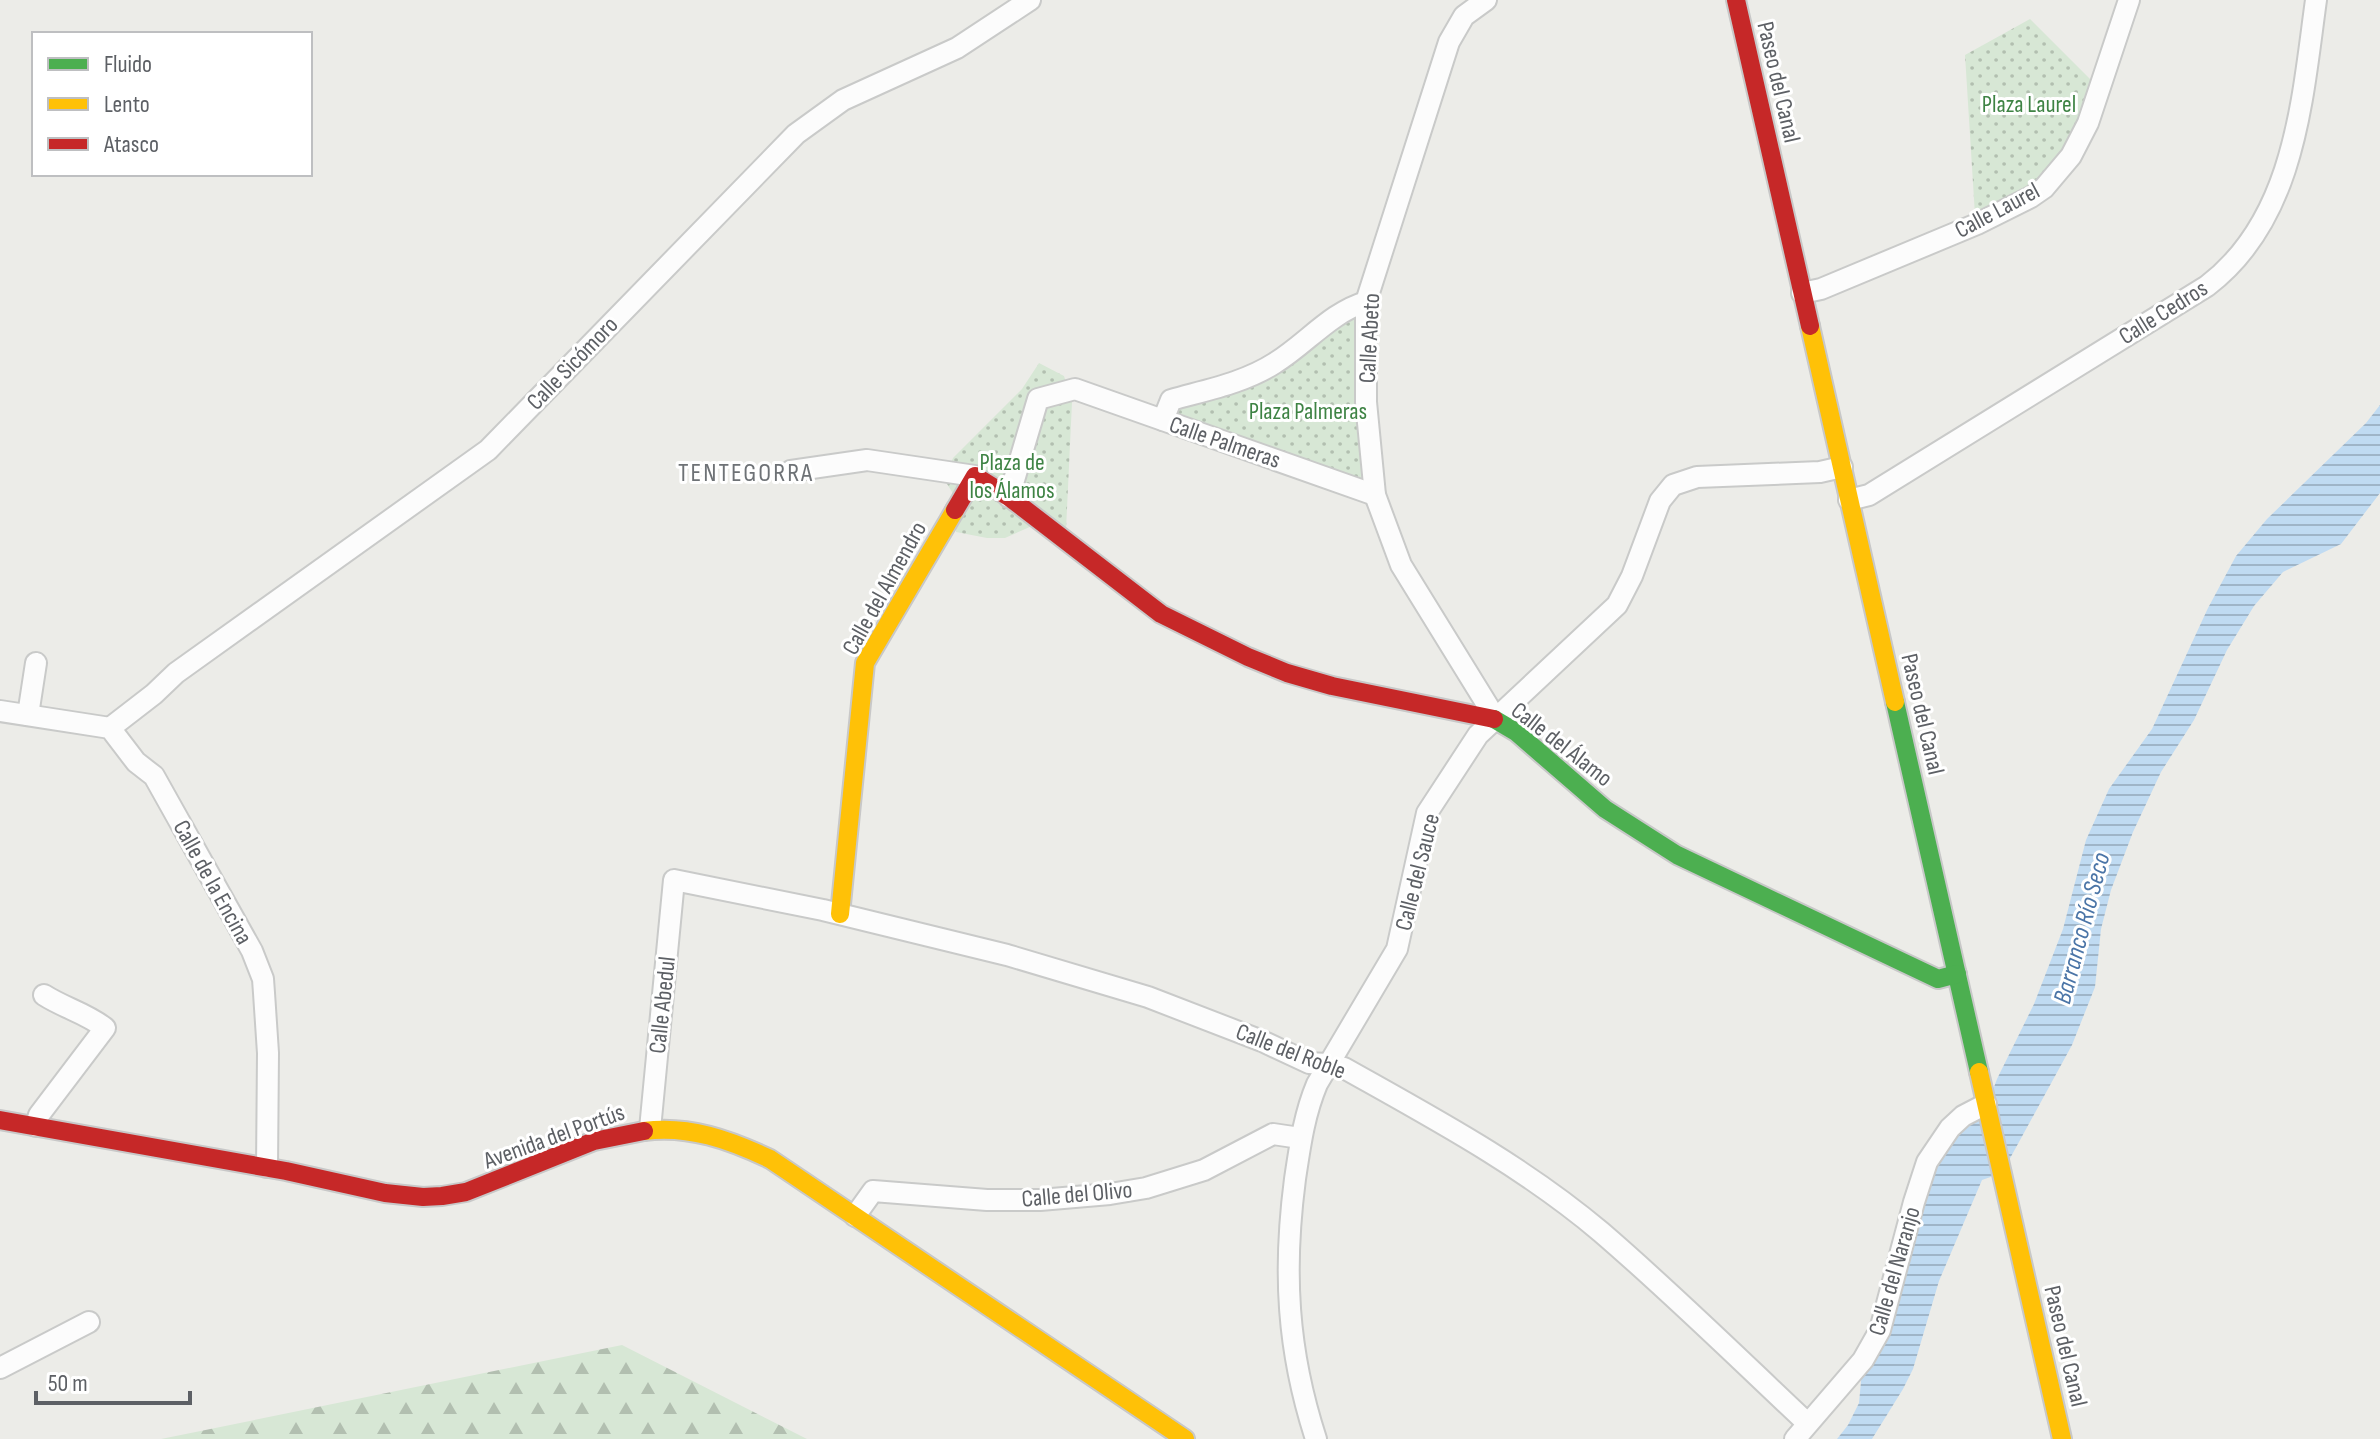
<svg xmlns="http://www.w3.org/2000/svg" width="2380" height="1439" viewBox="0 0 2380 1439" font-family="'Sofia Sans Condensed',sans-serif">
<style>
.forest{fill:url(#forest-firs)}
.park{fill:url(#park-dots)}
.water{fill:url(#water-rules)}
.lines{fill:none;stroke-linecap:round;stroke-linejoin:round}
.street-casing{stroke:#c9cac9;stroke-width:24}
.fast-casing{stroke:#c8c8c8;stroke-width:22}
.slow-casing{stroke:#c8c8c8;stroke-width:22}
.jam-casing{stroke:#c8c8c8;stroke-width:22}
.street{stroke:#fcfcfc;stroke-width:20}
.fast{stroke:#4caf50;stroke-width:18}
.slow{stroke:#ffc107;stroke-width:18}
.jam{stroke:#c62828;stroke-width:18}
.labels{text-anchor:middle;stroke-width:6;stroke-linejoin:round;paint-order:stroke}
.street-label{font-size:24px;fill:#5d6065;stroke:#fff}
.park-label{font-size:24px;fill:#3e8344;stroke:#fff}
.neighbourhood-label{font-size:26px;letter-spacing:2px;fill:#6e7276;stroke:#fff}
.water-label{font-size:26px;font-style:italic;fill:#4b75a7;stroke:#fff}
</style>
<defs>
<pattern id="forest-firs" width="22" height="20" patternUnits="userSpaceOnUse" patternTransform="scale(2)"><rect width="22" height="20" fill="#d7e7d5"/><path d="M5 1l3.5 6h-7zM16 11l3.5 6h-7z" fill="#b2bfb0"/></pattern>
<pattern id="park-dots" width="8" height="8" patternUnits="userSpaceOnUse" patternTransform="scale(2)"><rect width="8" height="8" fill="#d7e7d5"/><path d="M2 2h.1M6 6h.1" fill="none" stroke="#b2bfb0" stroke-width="1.8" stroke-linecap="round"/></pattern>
<pattern id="water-rules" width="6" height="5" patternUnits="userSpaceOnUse" patternTransform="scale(2)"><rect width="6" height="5" fill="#c0dbf2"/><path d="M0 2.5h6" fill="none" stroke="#9fb5c8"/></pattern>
</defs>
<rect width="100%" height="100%" fill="#ecece8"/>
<polygon class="forest" points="622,1345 807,1439 161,1439"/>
<g class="park">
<polygon points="2030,19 2095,84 2058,172 1975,215 1965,55"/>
<polygon points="1366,302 1375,495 1163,420 1171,400 1219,387"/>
<polygon points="1039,363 1064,376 1072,402 1066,530 1032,526 1005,538 987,538 956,532 952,492 944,479 953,458 1022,389"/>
</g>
<polygon class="water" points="2380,405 2380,493 2341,544 2283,572 2254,606 2227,650 2194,720 2161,772 2133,832 2111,890 2101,929 2095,987 2072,1045 2002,1173 1982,1180 1939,1281 1913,1369 1903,1389 1872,1439 1837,1439 1848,1425 1859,1403 1863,1360 1927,1162 1987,1106 1997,1079 2034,1004 2063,929 2086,840 2109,789 2152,729 2208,608 2236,556 2267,519 2366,423"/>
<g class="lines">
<g class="street-casing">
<g id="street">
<polyline points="1486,0 1464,16 1449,42 1366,302 1366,402 1375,495 1401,565 1496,719"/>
<polyline points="1802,293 1821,289 1977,224 2031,197 2044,188 2071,156 2088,123 2129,0"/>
<path d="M 1163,420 L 1171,400 C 1206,390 1244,383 1275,363 C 1306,344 1331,312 1366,302"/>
<polyline points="791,471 867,460 975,476"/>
<polyline points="1009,497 1038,399 1075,389 1375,495"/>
<path d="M 1849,500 L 1869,495 L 2207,286 C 2295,219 2302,101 2316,0"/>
<polyline points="0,711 110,728 136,762 154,776 252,951 263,979 264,993 268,1053 267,1167"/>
<polyline points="28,715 36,663"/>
<polyline points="110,728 154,694 176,673 488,450 796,134 843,100 957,48 1030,0"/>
<path d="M 36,1126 L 39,1115 L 105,1028 C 86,1013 64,1008 44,995"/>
<path d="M 650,1129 L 674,880 L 823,910 L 1007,955 L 1148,997 L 1262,1041 L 1309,1063 L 1327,1064 L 1344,1068 C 1433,1118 1523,1166 1601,1232 C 1672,1293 1739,1359 1807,1423"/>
<polyline points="855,1216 873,1191 987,1200 1040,1200 1110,1194 1146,1188 1204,1170 1273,1134 1300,1138"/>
<polyline points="0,1368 89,1322"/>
<path d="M 1316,1439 C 1287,1350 1283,1271 1295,1179 C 1300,1146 1304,1115 1317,1084 L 1397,949 L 1427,813 L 1478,735 L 1617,605 L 1632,576 L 1660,501 L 1673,485 L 1697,477 L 1820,472 L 1842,467"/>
<polyline points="1795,1439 1863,1360 1880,1330 1914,1202 1927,1162 1950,1128 1963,1116 1986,1104"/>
</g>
</g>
<g class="fast-casing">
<g id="fast">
<polyline points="1895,702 1979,1072"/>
<polyline points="1494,719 1516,732 1605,809 1677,855 1938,979 1957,974"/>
</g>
</g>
<g class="slow-casing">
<g id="slow">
<polyline points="1810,326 1895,702"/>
<polyline points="840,914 865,663 955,510"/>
<polyline points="1979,1072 2062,1439"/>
<path d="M 644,1131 C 689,1125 730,1140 770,1159 L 1185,1439"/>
</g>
</g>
<g class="jam-casing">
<g id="jam">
<polyline points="1736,0 1810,326"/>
<polyline points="955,510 975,476 1009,497 1161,614 1248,657 1287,673 1332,686 1494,719"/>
<polyline points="0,1120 286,1171 385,1193 423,1197 442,1196 466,1192 594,1141 644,1131"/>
</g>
</g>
<use href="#street" class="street"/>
<use href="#fast" class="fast"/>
<use href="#slow" class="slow"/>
<use href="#jam" class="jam"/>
</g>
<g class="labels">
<g class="street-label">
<text transform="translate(1779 82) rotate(77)" y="8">Paseo del Canal</text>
<text transform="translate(1997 210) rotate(-28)" y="8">Calle Laurel</text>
<text transform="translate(2163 312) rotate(-32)" y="8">Calle Cedros</text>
<text transform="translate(1369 338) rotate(-87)" y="8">Calle Abeto</text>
<text transform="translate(572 363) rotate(-46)" y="8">Calle Sicómoro</text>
<text transform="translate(1225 442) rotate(19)" y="8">Calle Palmeras</text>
<text transform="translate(884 588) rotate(-61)" y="8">Calle del Almendro</text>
<text transform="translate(1923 714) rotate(77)" y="8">Paseo del Canal</text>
<text transform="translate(1562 744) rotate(38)" y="8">Calle del Álamo</text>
<text transform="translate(1417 872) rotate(-76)" y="8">Calle del Sauce</text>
<text transform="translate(213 882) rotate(61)" y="8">Calle de la Encina</text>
<text transform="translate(662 1005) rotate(-84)" y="8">Calle Abedul</text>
<text transform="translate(1291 1051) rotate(21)" y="8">Calle del Roble</text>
<text transform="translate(554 1136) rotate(-20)" y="8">Avenida del Portús</text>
<text transform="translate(1077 1194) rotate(-5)" y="8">Calle del Olivo</text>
<text transform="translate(1894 1271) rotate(-74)" y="8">Calle del Naranjo</text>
<text transform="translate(2066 1346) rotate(77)" y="8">Paseo del Canal</text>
</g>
<g class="park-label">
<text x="2029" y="112">Plaza Laurel</text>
<text x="1308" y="419">Plaza Palmeras</text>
<text x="1012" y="470">Plaza de<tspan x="1012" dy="28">los Álamos</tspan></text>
</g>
<g class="neighbourhood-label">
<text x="746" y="481">TENTEGORRA</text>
</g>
<g class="water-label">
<text transform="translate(2081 928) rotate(-75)" y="9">Barranco Río Seco</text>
</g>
</g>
<rect x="32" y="32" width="280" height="144" fill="#ffffff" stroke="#bebfc1" stroke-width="2"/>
<rect x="48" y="58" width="40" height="12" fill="#4caf50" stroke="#bebfc1" stroke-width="2"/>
<text x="104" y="72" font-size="24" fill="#5d6065">Fluido</text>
<rect x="48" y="98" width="40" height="12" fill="#ffc107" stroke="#bebfc1" stroke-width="2"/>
<text x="104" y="112" font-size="24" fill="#5d6065">Lento</text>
<rect x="48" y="138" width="40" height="12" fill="#c62828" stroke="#bebfc1" stroke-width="2"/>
<text x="104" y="152" font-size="24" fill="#5d6065">Atasco</text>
<path d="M36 1391v12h154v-12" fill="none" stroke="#5d6065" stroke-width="4"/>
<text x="48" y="1391" font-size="24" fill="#5d6065" stroke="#ffffff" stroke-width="6" paint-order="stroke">50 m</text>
</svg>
